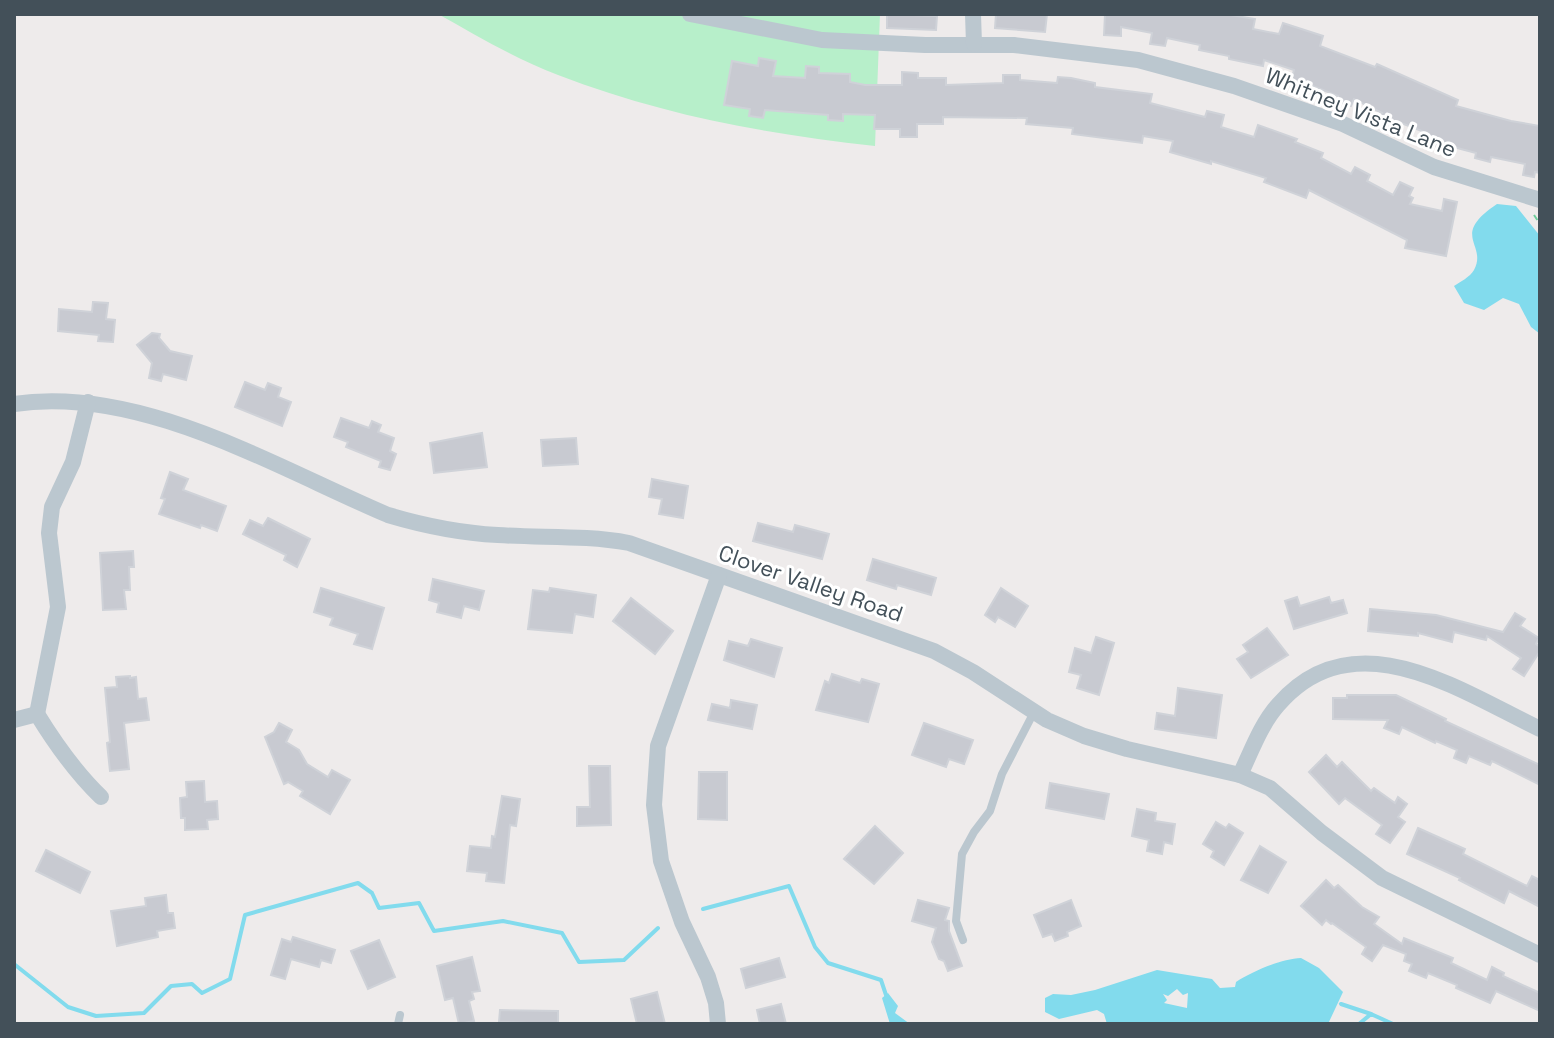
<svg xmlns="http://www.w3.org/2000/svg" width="1554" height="1038" viewBox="0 0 1554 1038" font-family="'Space Grotesk',sans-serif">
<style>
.green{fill:#b7efca}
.water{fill:#82dbed;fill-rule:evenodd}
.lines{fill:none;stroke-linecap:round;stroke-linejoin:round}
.stream{stroke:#82dbed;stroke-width:4}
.building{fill:#c8cad1;stroke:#cfd2d8;stroke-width:2}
.path{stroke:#6ecd9b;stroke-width:2;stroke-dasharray:6 4;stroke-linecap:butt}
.service{stroke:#bbc7cf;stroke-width:8}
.minor{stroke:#bbc7cf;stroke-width:16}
.labels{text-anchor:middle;stroke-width:6;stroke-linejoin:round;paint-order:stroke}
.street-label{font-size:22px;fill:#435059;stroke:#fff}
</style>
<rect width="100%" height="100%" fill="#eeebeb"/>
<path class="green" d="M 438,14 L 880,14 L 875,146 C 765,134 662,115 558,75 C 517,60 476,35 438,14 Z"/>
<g class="water">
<path d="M 1497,204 L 1516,206 L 1540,236 L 1540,334 L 1531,327 L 1519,304 L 1503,298 L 1484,310 L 1464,303 L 1454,286 C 1460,282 1470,277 1474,270 C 1488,244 1449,236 1497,204 Z"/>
<path d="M 1301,958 L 1319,968 L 1343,992 L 1328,1024 L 1107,1024 L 1104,1014 L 1097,1010 L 1059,1019 L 1045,1012 L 1045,998 L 1053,994 L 1071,995 L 1095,990 L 1157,970 L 1212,979 L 1220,988 L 1235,987 L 1236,982 C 1253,971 1281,959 1301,958 ZM 1177,989 L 1183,995 L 1188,993 L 1187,1008 L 1164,1003 L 1167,1000 L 1163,994 L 1168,996 Z"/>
<polygon points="888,993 898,1006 895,1013 910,1024 890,1024 882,998"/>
</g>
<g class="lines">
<g class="stream">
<polyline points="703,909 789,886 815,947 828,963 881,980 886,995"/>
<polyline points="14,964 68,1007 96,1016 144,1013 171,986 192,984 202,993 230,979 245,915 358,883 372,893 379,908 419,903 434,931 503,921 562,933 579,962 624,960 658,928"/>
<polyline points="1341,1004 1371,1014"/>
<polyline points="1359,1024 1371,1014 1393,1024"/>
</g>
</g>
<g class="building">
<polygon points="887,14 937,16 936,30 887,28"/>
<polygon points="996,14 1047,14 1045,32 995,28"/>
<polygon points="1105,14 1225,14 1255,19 1253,29 1279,34 1283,23 1323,36 1320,46 1375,67 1377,64 1458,100 1456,106 1511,121 1540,126 1540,173 1535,172 1534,177 1523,175 1525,164 1491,157 1490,162 1475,158 1476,153 1442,144 1440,148 1424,142 1427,133 1396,121 1392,128 1378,121 1382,113 1354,99 1351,106 1336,100 1338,96 1308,84 1306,90 1290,84 1294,70 1264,60 1263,66 1229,59 1229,56 1199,50 1200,45 1167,38 1165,46 1150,44 1152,33 1121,27 1121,36 1104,35"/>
<polygon points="759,58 776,61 773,76 805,78 806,66 819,67 819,73 850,74 850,82 865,85 902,85 902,72 918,73 918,78 946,78 946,85 1003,83 1003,75 1020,75 1020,80 1057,83 1058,77 1071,78 1095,83 1095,87 1152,94 1150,103 1205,117 1207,111 1224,115 1221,127 1254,137 1258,125 1297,139 1295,142 1323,153 1321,158 1351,174 1355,167 1370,175 1367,181 1393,195 1400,182 1413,188 1409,196 1413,198 1410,204 1442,211 1444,199 1457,202 1446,256 1405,248 1407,240 1309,190 1306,198 1264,182 1266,178 1211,161 1211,164 1170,152 1173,141 1143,136 1142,143 1072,134 1073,128 1026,124 1027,118 943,117 943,124 917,124 917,137 900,137 900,129 874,129 875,115 843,114 843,121 828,120 828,115 765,110 763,118 749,116 750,109 724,105 732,61 758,66"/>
<polygon points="93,302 108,303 106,319 115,320 113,342 98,341 99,335 58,331 59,309 92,312"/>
<polygon points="152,333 160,334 159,338 170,351 192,356 186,380 163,374 161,381 149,378 152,363 137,345"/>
<polygon points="245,382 265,390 268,383 281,388 278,397 291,402 282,426 235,407"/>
<polygon points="341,418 369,428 372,421 381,425 378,432 394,438 390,451 396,454 390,470 379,467 381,461 346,447 348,442 334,437"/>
<polygon points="482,433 487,467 434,473 430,443"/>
<polygon points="576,438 578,464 543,466 541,440"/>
<polygon points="170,472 188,479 183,490 226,506 217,531 201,525 200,528 159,514 165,499 161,498"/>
<polygon points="652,479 688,486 683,518 659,514 662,499 649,497"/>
<polygon points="268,518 310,539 297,567 284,560 286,555 243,534 250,520 263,526"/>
<polygon points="758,523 793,532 795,525 829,534 822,559 753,541"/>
<polygon points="133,551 134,567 129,567 130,590 124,590 126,609 103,610 100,553"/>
<polygon points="873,559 936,578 931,595 897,585 896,589 867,580"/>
<polygon points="433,579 484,591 479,610 464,606 461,618 437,612 439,603 429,600"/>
<polygon points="321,588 384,608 372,649 354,644 358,634 330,625 333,618 314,612"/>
<polygon points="550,588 596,595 593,617 575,614 572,633 528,629 533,590 549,592"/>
<polygon points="1001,588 1028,606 1015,627 998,617 995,622 985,615"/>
<polygon points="1297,597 1300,606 1329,597 1331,603 1343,600 1347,613 1294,629 1285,601"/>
<polygon points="631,598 673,631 655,654 613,621"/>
<polygon points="1370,609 1436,615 1503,632 1515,613 1525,619 1520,626 1539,638 1536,644 1540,647 1540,651 1524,676 1513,669 1521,658 1487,636 1486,640 1454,632 1452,642 1418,633 1418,636 1368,631"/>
<polygon points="1267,628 1288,655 1251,678 1237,659 1248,652 1243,645"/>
<polygon points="1096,637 1114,643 1099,695 1077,688 1081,675 1069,672 1075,648 1091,653"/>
<polygon points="751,639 782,648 774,677 724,660 729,641 748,646"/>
<polygon points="832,674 860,683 862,679 879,684 868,722 816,710 825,681 829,683"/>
<polygon points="130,676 130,678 136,677 138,699 146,698 149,720 124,723 129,769 110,771 107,743 110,742 105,688 117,687 116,677"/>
<polygon points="1178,688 1222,695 1216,738 1155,729 1157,713 1175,716"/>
<polygon points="1347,695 1396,695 1446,719 1445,721 1540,765 1540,785 1492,761 1490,765 1469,756 1466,763 1454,758 1457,750 1436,741 1435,743 1402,727 1399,734 1384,728 1388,720 1333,719 1333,698 1347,698"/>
<polygon points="731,700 757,705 752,729 708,720 712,704 730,708"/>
<polygon points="279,723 292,730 286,742 299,750 307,764 328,777 332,770 350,780 330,814 300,796 303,791 288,782 284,784 265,737 274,732"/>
<polygon points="924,723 973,740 964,764 949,759 946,767 912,755"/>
<polygon points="1326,755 1337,767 1342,762 1371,791 1374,788 1395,803 1398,797 1407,804 1398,817 1405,822 1390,843 1376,834 1382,825 1345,798 1339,804 1309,772"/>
<polygon points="589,766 610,766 611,825 577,826 577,807 590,807"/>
<polygon points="699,772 727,772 727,820 698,819"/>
<polygon points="204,781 205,802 217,801 218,819 207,820 208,829 185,830 185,818 181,818 180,798 187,797 186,782"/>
<polygon points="1050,783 1109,794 1104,819 1046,808"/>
<polygon points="502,796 520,799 516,826 510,825 504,883 486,881 487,873 467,871 470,846 491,848 492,836 495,837"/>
<polygon points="1137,809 1156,813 1155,821 1175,824 1172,844 1164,842 1162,854 1147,851 1149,840 1132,836"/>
<polygon points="1216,822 1226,828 1229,824 1243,833 1224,865 1211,857 1214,851 1203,844"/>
<polygon points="875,826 903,853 874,884 844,859"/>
<polygon points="1418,828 1465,849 1463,854 1527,886 1532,876 1540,880 1540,907 1509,891 1504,903 1459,880 1460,878 1407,854"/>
<polygon points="1260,846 1286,862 1268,893 1241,880"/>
<polygon points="46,850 90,872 80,893 36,871"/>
<polygon points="1326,880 1334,888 1338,885 1362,907 1379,917 1374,924 1402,944 1404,938 1453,958 1451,963 1487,980 1492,967 1504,973 1503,976 1540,993 1540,1011 1496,991 1490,1003 1456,988 1457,985 1428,973 1426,978 1409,971 1412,964 1404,961 1406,954 1383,945 1372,961 1362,954 1366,947 1332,923 1331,924 1326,920 1322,925 1301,906"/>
<polygon points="166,895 168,913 173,913 175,928 157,931 158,937 117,946 111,911 146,906 145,898"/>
<polygon points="918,900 949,908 945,920 949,921 949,931 962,966 948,971 944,961 939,959 932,942 936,928 912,921"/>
<polygon points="1071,900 1081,926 1067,932 1068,936 1055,941 1052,934 1043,937 1034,915"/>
<polygon points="293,937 335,950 331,963 321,960 319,967 291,959 285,979 271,975 282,939 291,942"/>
<polygon points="379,940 395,977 368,989 351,951"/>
<polygon points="472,957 480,991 472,992 474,999 469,1001 474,1021 459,1024 453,998 445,1000 437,966"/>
<polygon points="779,958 785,977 746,988 741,969"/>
<polygon points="657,992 665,1024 637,1024 631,999"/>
<polygon points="781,1004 786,1024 760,1024 757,1010"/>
<polygon points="500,1010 558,1011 558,1024 499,1022"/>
</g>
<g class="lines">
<polyline class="path" points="1534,215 1540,224"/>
<g class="service">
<polyline points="963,940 956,921 962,854 974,832 990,811 1002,774 1034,712"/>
<polyline points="398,1024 400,1015"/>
</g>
<g class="minor">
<polyline points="690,14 822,40 925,45 1014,45 1138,60 1234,86 1343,124 1434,167 1540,200"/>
<polyline points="973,14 974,44"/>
<path d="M 14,404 C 140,385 275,467 388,515 C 425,526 460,533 498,535 C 543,538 585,535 629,543 L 934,651 L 973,672 L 1047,720 L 1084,736 L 1127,749 L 1240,775 L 1270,788 L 1322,833 L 1382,878 L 1540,955"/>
<polyline points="37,714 58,607 49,533 52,507 73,462 88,402"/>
<path d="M 14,720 L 37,714 C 56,745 75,772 101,797"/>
<path d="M 1240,775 C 1251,752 1261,724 1278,705 C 1354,617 1459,690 1540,729"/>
<polyline points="718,1024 716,1003 708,977 682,922 661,861 654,805 658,746 719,575"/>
</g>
</g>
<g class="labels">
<g class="street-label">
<text transform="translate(1361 112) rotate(22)" y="8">Whitney Vista Lane</text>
<text transform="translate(811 583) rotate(19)" y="8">Clover Valley Road</text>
</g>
</g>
<rect width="1554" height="1038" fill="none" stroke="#435059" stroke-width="32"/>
</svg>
